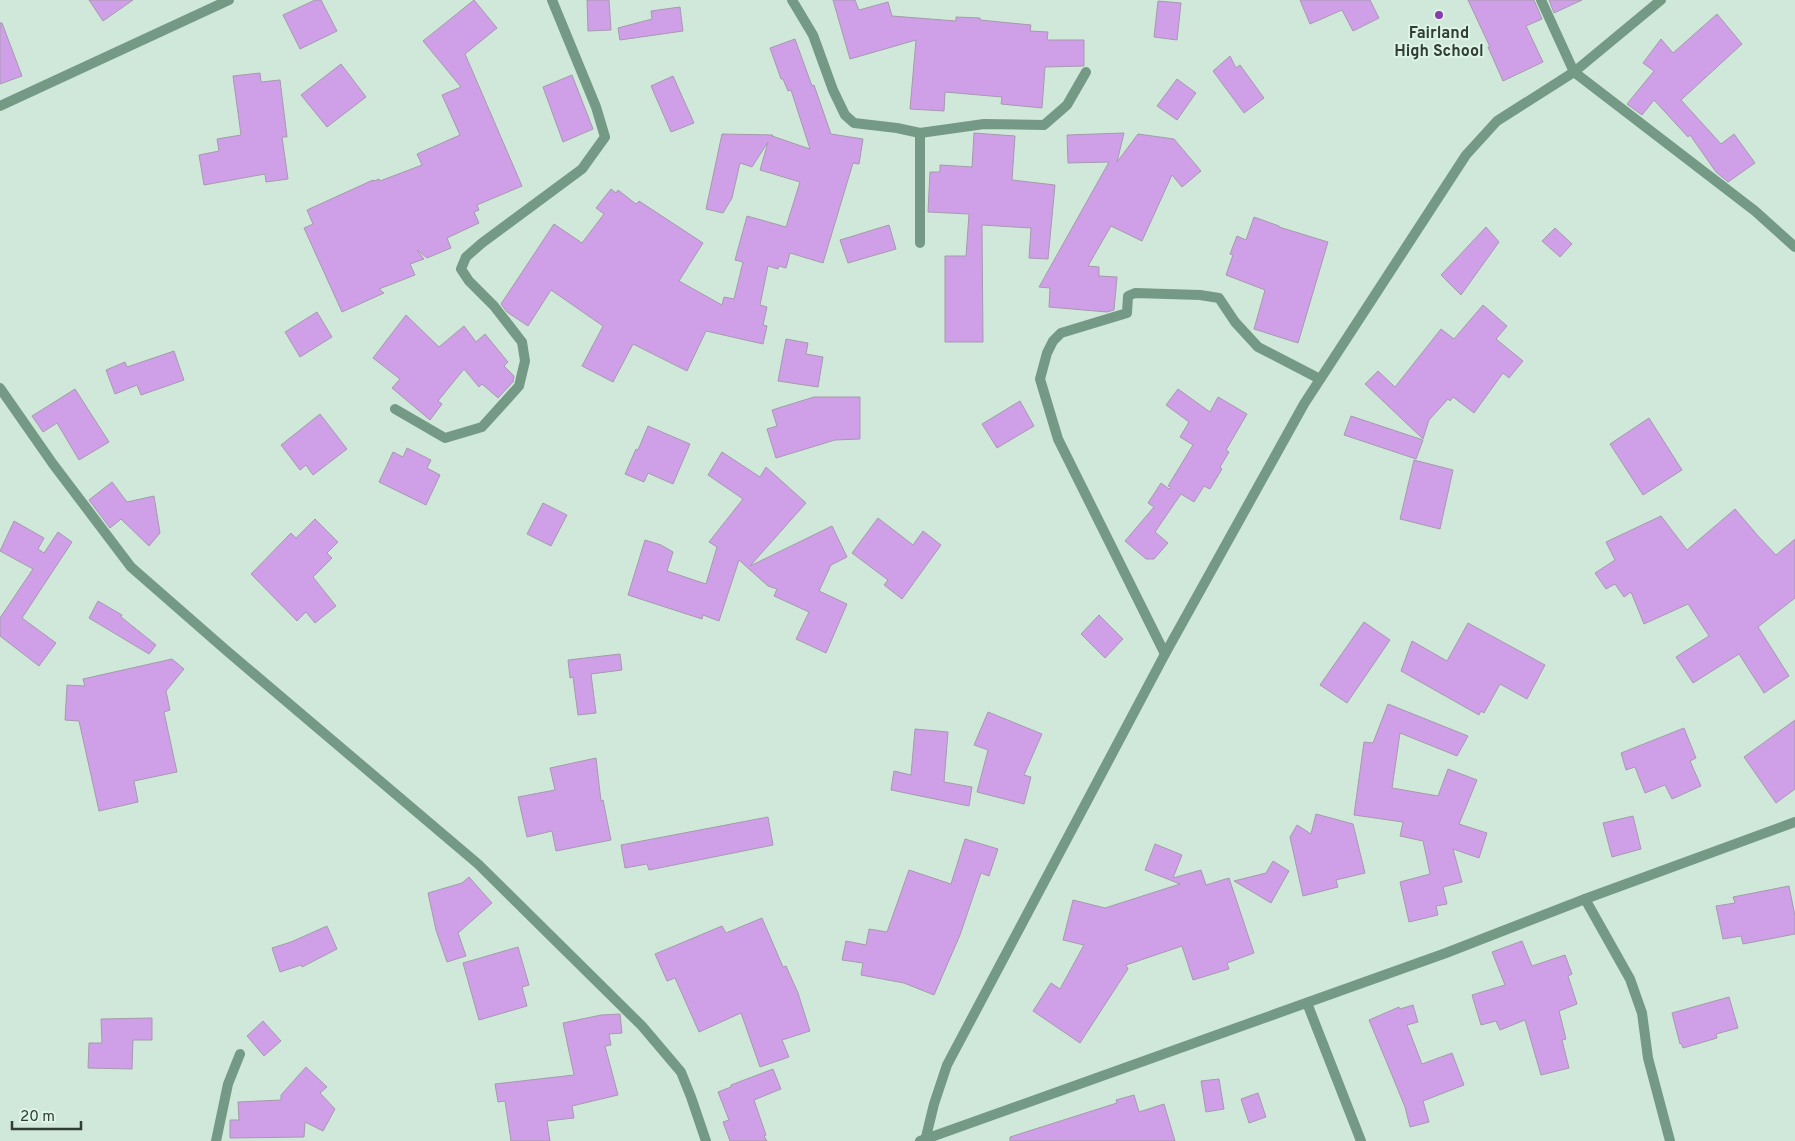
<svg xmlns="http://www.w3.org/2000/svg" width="1795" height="1141" viewBox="0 0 1795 1141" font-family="Overpass,sans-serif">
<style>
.building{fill:#cfa0e8;stroke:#a69aad}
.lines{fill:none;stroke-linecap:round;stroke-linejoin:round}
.minor{stroke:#749985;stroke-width:10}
.tertiary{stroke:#749985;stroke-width:10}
.poi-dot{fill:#893cac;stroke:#ddf5e7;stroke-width:2}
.labels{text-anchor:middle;stroke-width:4;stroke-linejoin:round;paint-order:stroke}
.poi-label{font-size:16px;font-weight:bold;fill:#333d37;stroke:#ddf5e7}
</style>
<rect width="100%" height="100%" fill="#d0e8da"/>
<g class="building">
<polygon points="89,0 133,0 103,21"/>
<polygon points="315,0 321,0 337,31 300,49 283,15"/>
<polygon points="474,0 497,28 465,54 522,186 477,205 479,210 474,212 479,223 447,238 451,248 427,258 417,250 424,259 410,264 415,275 379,289 384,293 342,312 304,228 313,224 307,210 373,180 374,181 379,179 380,181 422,165 417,154 460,135 442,95 461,87 423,41"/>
<polygon points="587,0 609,0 611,30 588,31"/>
<polygon points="833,0 855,0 859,10 888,2 892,16 956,21 956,17 980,18 980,20 1031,25 1030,31 1048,32 1047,40 1084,40 1084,66 1045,67 1042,108 1001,104 1002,97 945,92 944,111 910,109 916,40 850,59"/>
<polygon points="1300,0 1370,0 1379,18 1353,31 1342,10 1310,24"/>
<polygon points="1468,0 1534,0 1542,19 1526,26 1543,62 1503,81 1488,47 1490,47"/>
<polygon points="1549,0 1582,0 1554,13"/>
<polygon points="1158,1 1181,3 1177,40 1154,37"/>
<polygon points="680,7 683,31 620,40 618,28 652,19 651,11"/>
<polygon points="1717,14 1742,44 1681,100 1721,144 1734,134 1755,163 1728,182 1716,172 1690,135 1688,137 1654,100 1642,115 1627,104 1654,71 1643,63 1661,39 1673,53"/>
<polygon points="0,23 2,23 22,76 0,84"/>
<polygon points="795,39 812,86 814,85 831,134 863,139 859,164 853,163 823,263 790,253 786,268 779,266 778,269 768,266 760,305 767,307 763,325 767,326 763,344 706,331 687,371 633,344 613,382 582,366 603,326 551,290 528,326 507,312 501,304 554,224 582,243 604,214 596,208 611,189 616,193 618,190 636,204 639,201 703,243 679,281 722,305 724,297 734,299 743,262 735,260 747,216 786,227 800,182 760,170 768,142 752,167 740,163 732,198 723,213 706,209 722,134 773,135 772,136 810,149 791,90 788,91 783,79 781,79 770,48"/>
<polygon points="1230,56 1236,68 1240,65 1264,98 1244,113 1213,71"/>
<polygon points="341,64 366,97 327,127 301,95"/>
<polygon points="260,73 261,82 280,80 287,137 282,137 288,179 266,182 265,174 204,185 199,155 219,151 217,139 241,135 233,76"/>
<polygon points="572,75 593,129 563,142 543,87"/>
<polygon points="673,76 694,123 671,132 651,86"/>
<polygon points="1177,79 1196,93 1177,120 1157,106"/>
<polygon points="974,133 1015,136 1012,180 1055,185 1048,259 1029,258 1031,228 982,225 983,342 945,342 945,256 966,256 969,214 928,212 930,172 940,172 940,165 972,167"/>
<polygon points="1124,133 1117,162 1138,134 1174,139 1201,171 1182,187 1172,175 1142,241 1111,226 1088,266 1099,267 1099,276 1117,277 1114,310 1107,312 1049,307 1050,288 1039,287 1109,162 1068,163 1067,135"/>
<polygon points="1254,217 1279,226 1279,227 1328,242 1298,343 1254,329 1265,290 1226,275 1233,255 1230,254 1237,236 1246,240"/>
<polygon points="889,225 896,249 848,263 840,240"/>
<polygon points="1486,227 1499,242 1461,295 1441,275"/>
<polygon points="1555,228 1572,244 1560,257 1542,241"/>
<polygon points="1483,305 1507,326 1496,339 1523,361 1509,378 1503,373 1474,413 1453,397 1450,401 1448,399 1429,420 1423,439 1365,384 1378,371 1395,387 1441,329 1454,339"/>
<polygon points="317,312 332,337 300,357 285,332"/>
<polygon points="406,315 439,347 464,326 476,342 485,334 508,362 504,366 514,376 513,382 498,398 482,384 479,387 464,369 438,401 442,404 430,420 392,388 400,379 373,358"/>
<polygon points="786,339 808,343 806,354 823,357 818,387 778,381"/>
<polygon points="174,351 184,380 141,395 137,385 115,394 106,370 125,362 127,367"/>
<polygon points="75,389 109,442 79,460 57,423 43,432 32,416"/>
<polygon points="1178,389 1210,412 1218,397 1247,414 1226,450 1229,452 1220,467 1222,469 1210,489 1204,486 1194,502 1181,494 1155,532 1168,543 1154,559 1146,559 1125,541 1154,507 1148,503 1161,483 1169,489 1171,487 1168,486 1193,445 1180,437 1189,422 1166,405"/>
<polygon points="814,397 860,397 860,439 835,440 776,458 767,429 777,426 772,410"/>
<polygon points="1020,401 1034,426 997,448 982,424"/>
<polygon points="320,414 347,449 313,475 306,465 300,470 281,445"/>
<polygon points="1351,416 1423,440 1416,459 1344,435"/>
<polygon points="1649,418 1682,470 1643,495 1610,444"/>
<polygon points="648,426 690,444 673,484 648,473 644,482 625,474 636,449 638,450"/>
<polygon points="407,448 431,460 427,468 440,475 426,505 379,482 393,452 403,457"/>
<polygon points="722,452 760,477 766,467 806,503 750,566 832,526 847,557 831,565 819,591 847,604 826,653 796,639 809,612 774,596 777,589 768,586 739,560 719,621 703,615 702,619 628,595 645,540 661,545 673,552 667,571 706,584 717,547 709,542 743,499 708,475"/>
<polygon points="1414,460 1453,470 1440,529 1400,519"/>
<polygon points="112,482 127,502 154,496 160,533 149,546 121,519 110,528 89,500"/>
<polygon points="543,503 567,515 551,546 527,534"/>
<polygon points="1735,509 1759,537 1776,555 1795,539 1795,598 1758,627 1789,676 1764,693 1739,654 1693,683 1676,657 1709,636 1688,604 1644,624 1631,592 1624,597 1615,584 1606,589 1595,573 1615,560 1606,542 1661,516 1687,550"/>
<polygon points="878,518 913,545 923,531 941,545 902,599 884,585 888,580 852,553"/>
<polygon points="315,519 338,542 327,553 332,558 313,577 336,606 315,623 306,612 297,621 251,574 291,533 296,538"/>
<polygon points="14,521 44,538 38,549 44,553 58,532 72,542 22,618 56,643 39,666 0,636 0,618 33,569 0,551"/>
<polygon points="98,601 122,615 121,617 156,645 149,654 89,618"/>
<polygon points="1099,615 1123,639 1105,658 1081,634"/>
<polygon points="1364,622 1390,640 1347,703 1320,685"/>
<polygon points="1468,623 1545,665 1527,699 1500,684 1484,713 1481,711 1479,715 1401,671 1412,641 1447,661"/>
<polygon points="620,654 622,670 591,674 596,713 578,715 573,677 570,678 568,660"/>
<polygon points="172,659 184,669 166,691 170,710 164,712 177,772 134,781 138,802 99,811 79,721 65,720 67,685 85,686 83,679"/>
<polygon points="1388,704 1468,736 1457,756 1400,733 1392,788 1438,796 1448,769 1477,780 1459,824 1487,833 1479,858 1453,849 1462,882 1443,887 1447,904 1436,906 1438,915 1409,922 1400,882 1430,874 1423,841 1400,836 1403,822 1354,815 1364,742 1373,743"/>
<polygon points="988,712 1042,734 1024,775 1031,777 1024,804 977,792 988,750 974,745"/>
<polygon points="1795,720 1795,789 1776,803 1744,757"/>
<polygon points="1684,728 1696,758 1690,761 1701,786 1672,799 1665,785 1645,793 1635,767 1626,770 1621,753"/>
<polygon points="915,729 948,732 944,782 972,787 969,806 891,790 894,771 911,775"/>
<polygon points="596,758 601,801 603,800 611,840 556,851 552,831 527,837 518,797 555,790 550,768"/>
<polygon points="1316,814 1353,824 1365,873 1336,880 1338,887 1303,896 1290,837 1297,825 1311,834"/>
<polygon points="1633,816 1641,849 1612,857 1603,823"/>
<polygon points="768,817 773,845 649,870 647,864 625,868 621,845"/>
<polygon points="965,839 998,849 989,876 981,873 960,935 934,995 904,983 861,975 863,963 842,960 846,941 866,945 869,929 887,932 909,870 951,884"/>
<polygon points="1155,844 1182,855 1173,878 1201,870 1206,885 1229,878 1254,953 1227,963 1229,969 1193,980 1182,946 1126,965 1128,969 1080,1043 1033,1011 1051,983 1060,989 1084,945 1063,940 1073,900 1105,908 1180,884 1145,870"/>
<polygon points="1273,861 1289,871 1271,903 1234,881 1266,873"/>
<polygon points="469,877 492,903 458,933 466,956 447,962 436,930 428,893 462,883"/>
<polygon points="1789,886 1795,916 1795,934 1743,944 1741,936 1723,939 1716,906 1735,903 1733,897"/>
<polygon points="762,918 783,967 786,966 798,993 810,1031 782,1040 789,1057 760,1067 741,1013 699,1032 675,978 667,981 655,954 722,926 726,933"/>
<polygon points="327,926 337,949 302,967 301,965 280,972 272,948 291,942"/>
<polygon points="1522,941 1532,966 1565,955 1572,974 1568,976 1577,1004 1559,1011 1566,1039 1562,1040 1569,1068 1541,1075 1525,1020 1500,1030 1496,1021 1481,1025 1472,995 1505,985 1492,952"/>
<polygon points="518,947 529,985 522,987 527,1006 479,1020 463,963"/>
<polygon points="1729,997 1738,1028 1716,1034 1717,1038 1683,1048 1681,1043 1680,1044 1672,1013"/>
<polygon points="1413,1005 1418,1022 1407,1025 1422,1064 1452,1053 1464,1085 1423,1101 1429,1122 1410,1127 1405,1107 1387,1063 1369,1020 1399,1007 1400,1009"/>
<polygon points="620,1014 622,1033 609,1034 611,1045 605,1046 618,1095 572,1106 574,1118 547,1121 550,1141 511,1141 505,1101 498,1102 495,1084 574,1075 563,1023 601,1015"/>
<polygon points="152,1018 152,1040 133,1040 132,1069 88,1068 89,1043 102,1043 101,1019"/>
<polygon points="263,1021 281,1041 264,1056 247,1036"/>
<polygon points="306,1067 327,1087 320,1093 335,1109 323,1131 305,1122 304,1137 230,1138 230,1120 239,1120 238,1102 281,1100 281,1095"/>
<polygon points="773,1069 781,1089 754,1100 766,1135 764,1136 767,1141 730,1141 723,1122 729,1120 718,1092 731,1087 731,1085"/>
<polygon points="1219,1079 1224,1109 1206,1112 1201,1081"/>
<polygon points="1258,1093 1266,1117 1249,1123 1241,1099"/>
<polygon points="1134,1095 1139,1112 1164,1104 1175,1141 1010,1141 1010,1137 1117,1103 1116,1100"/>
</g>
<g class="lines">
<g class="minor">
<polyline points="792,0 813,35 833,90 845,115 854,123 897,128 920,133 920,243"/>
<polyline points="1541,0 1574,72 1755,211 1795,247"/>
<polyline points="0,106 229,0"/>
<polyline points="920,133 984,124 1044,125 1067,105 1086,72"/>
<polyline points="0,388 53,464 131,567 227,651 478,864 642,1026 681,1072 691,1097 706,1141"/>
<polyline points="395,409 445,438 482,427 519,386 525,361 522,342 494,306 469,281 461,269 466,257 482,243 582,169 605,137 596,107 552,0"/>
<polyline points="1165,654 1058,439 1040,379 1047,353 1053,341 1061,333 1127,313 1128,296 1135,293 1200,295 1219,298 1235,322 1258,347 1320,379"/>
<polyline points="1585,899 1630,979 1642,1013 1648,1058 1670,1141"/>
<polyline points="1307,1003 1361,1141"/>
<polyline points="216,1141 228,1084 240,1054"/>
<polyline points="920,1141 1446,953 1585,899 1795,822"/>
</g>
<polyline class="tertiary" points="925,1141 934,1104 947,1065 1165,654 1304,404 1466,155 1497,121 1574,72 1661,0"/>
</g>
<circle class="poi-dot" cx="1439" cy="15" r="5"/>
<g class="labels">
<g class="poi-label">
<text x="1439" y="38">Fairland<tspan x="1439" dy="18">High School</tspan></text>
</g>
</g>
<path d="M12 1121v8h69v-8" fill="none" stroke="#333d37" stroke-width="2.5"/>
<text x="20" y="1121" font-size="15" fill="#333d37" stroke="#ddf5e7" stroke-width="4" paint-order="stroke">20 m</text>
</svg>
